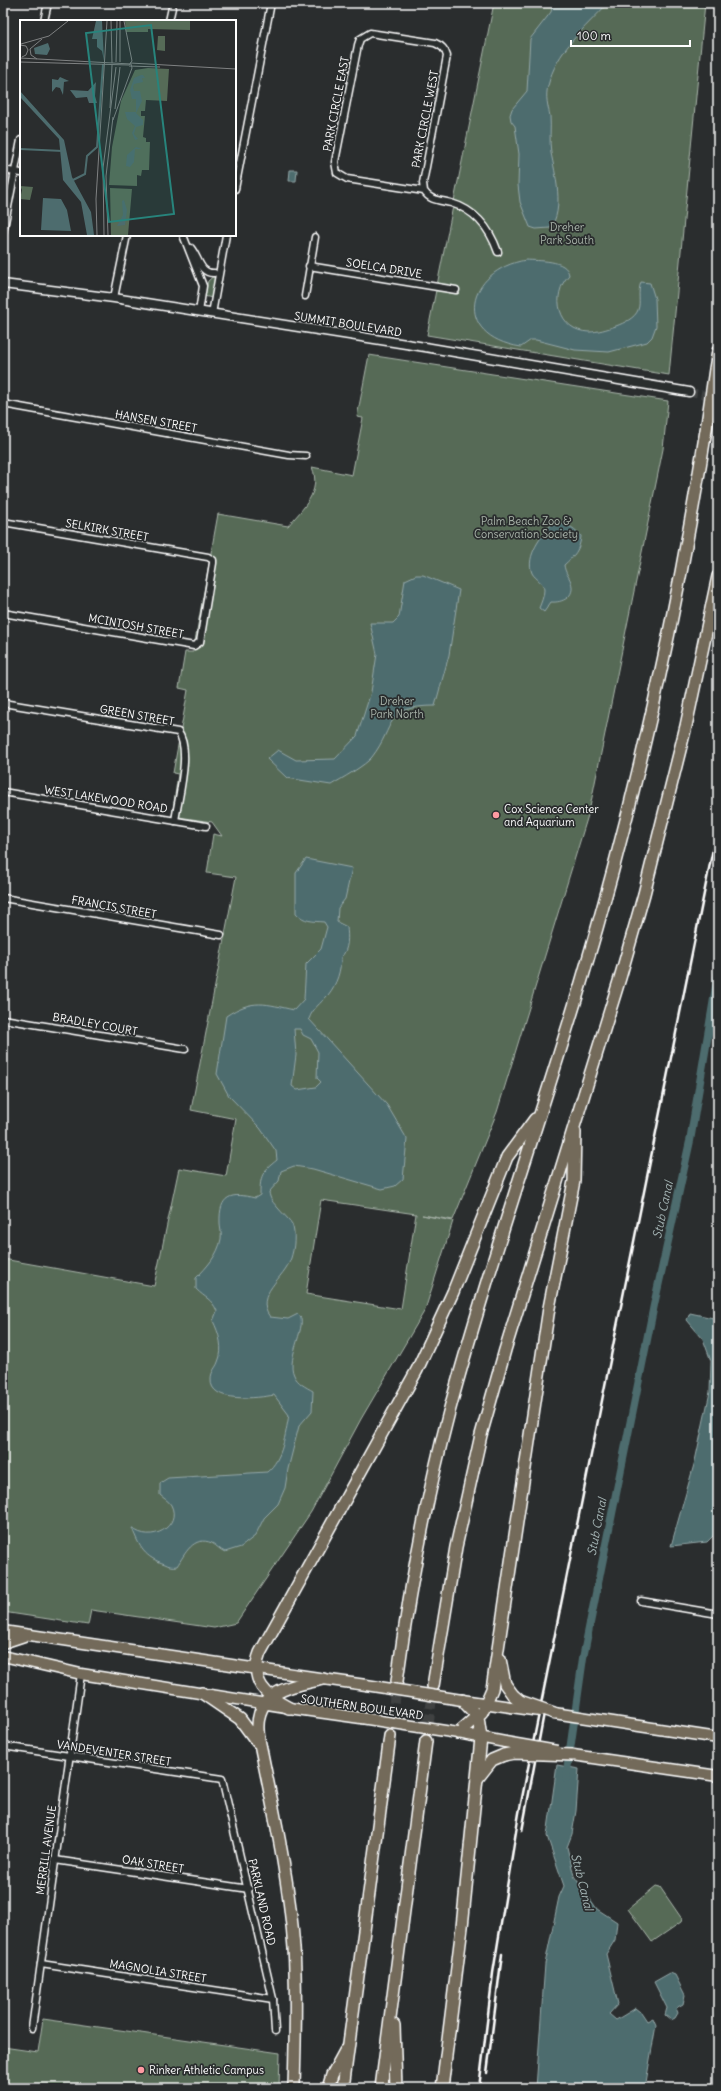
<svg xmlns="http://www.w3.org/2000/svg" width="721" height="2091" viewBox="0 0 721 2091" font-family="Delius,sans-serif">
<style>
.green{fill:#566b57;stroke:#aab5ab;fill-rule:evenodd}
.water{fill:#4d6c6e;stroke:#94a7a8;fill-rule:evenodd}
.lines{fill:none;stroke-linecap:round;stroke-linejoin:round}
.canal{stroke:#4d6c6e;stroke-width:8}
.tertiary-tunnel{stroke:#3f4243;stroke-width:8;stroke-dasharray:8 4;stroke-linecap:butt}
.motorway-tunnel{stroke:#3f4243;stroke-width:11;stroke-dasharray:11 5.5;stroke-linecap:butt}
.minor-casing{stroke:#fff;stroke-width:9}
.tertiary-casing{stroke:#fff;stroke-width:11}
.primary-casing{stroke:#fff;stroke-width:13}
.trunk-casing{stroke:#fff;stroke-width:13}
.motorway-casing{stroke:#fff;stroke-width:14}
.minor{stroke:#2a2d2e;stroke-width:6}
.tertiary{stroke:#2a2d2e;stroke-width:8}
.primary{stroke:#736b5a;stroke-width:10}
.trunk{stroke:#736b5a;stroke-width:10}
.motorway{stroke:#736b5a;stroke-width:11}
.rail{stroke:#fff;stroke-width:2.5}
.trunk-bridge-casing{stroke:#fff;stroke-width:13;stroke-linecap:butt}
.motorway-bridge-casing{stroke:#fff;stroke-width:14;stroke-linecap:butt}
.trunk-bridge{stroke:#736b5a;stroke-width:10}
.motorway-bridge{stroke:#736b5a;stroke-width:11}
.poi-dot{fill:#ff9aa2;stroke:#2a2d2e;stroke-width:1.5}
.labels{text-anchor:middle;stroke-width:3.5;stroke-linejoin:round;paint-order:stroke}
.street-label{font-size:11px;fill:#fff;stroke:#2a2d2e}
.park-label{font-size:11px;fill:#aab5ab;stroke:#2a2d2e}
.poi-label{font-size:11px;fill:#fff;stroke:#2a2d2e;text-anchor:start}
.water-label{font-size:12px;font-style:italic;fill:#a6b6b6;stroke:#2a2d2e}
.inset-river{fill:none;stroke:#4d6c6e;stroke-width:2}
.inset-road{fill:none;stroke:#7f8182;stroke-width:1}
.view{fill:#27847c;fill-opacity:0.15;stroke:#27847c;stroke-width:2}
.inset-edge{fill:none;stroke:#fff;stroke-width:2}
</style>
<rect width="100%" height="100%" fill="#2a2d2e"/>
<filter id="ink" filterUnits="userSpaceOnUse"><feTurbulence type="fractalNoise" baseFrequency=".025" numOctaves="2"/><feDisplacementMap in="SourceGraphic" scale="8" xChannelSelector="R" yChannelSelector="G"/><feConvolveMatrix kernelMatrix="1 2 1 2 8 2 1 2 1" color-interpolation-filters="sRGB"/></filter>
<g filter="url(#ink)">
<g class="green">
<polygon points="494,3 705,3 669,375 427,335"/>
<polygon points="218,272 212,298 204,296 208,281"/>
<path d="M 369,355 L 668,401 L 663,449 L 589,812 L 497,1112 L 453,1220 L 422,1215 L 453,1221 L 425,1310 L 361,1419 L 311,1512 L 236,1623 L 214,1628 L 91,1610 L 88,1625 L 3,1612 L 3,1259 L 154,1286 L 179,1168 L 226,1176 L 236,1119 L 191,1110 L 236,877 L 207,873 L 213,834 L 222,836 L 212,822 L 172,816 L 178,774 L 173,773 L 188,690 L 179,688 L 185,652 L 193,652 L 218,514 L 288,526 C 303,508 322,492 312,467 L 352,475 L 363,418 L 357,417 ZM 321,1200 L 416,1214 L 401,1309 L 306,1294 Z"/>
<polygon points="656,1886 660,1887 682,1919 681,1922 652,1942 628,1909"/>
<polygon points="43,2019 280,2053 279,2088 3,2088 3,2047 38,2052"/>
</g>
<g class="water">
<path d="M 553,3 L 608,3 C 584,29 556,51 548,86 C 545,97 548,106 550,116 C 551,128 549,141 551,153 C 555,173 565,210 550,228 L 536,229 L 530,227 L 520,202 L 518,185 L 519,154 L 515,126 L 511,121 L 510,115 L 512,109 L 527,91 L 530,39 L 551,12 Z"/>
<polygon points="290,170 297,170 296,181 289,181"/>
<path d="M 526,260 C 538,261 567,259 569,275 C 550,295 558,331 589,332 C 598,332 607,329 616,326 C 624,323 635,318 638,310 C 641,302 637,293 641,282 L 650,283 L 655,299 L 656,326 L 652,337 L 647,342 L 609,352 L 575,350 L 536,340 L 531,340 L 521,347 C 451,336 466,270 526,260 Z"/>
<path d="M 552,524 C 566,524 572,525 581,536 C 580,550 574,556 564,565 C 565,573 569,576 571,582 C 576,597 562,603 551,602 L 544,612 L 539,608 C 541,603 544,596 544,590 C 544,582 535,579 532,573 C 525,556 542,535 552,524 Z"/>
<path d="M 416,575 L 423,575 L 459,590 L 449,655 L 435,706 C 383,706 396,726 372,757 C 366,765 341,779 331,785 L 287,778 L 267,759 L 278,750 L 296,760 L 335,759 L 357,736 L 371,692 L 377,654 L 370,623 L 393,623 L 399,617 L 405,580 Z"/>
<path d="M 306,859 L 352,868 L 345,899 L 338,908 L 337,922 L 347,927 C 348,936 349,950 341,957 C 341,970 337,984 328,995 C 320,1004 313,1008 309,1019 L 387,1105 L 407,1139 L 403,1179 L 395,1186 L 382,1189 L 313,1169 L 294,1166 L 281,1171 L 279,1181 L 269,1192 C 270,1200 273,1202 278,1208 C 282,1213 289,1219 292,1224 C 296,1234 294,1249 291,1258 C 285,1278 253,1295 270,1317 L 288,1319 L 298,1314 C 310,1322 285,1358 294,1375 C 297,1383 306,1387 313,1391 L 312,1411 L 299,1426 L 288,1469 L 285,1488 L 278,1504 L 264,1518 L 255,1536 L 241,1547 L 225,1552 C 220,1550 217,1546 212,1543 C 193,1535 185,1554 177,1566 C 172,1567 169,1566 165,1564 C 144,1557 140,1548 132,1528 C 151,1544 182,1526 171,1505 C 169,1501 163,1498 160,1495 L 160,1483 L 168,1478 L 267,1472 C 283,1459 285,1435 289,1415 L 274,1395 C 259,1398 209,1404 211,1379 C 211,1371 216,1368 218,1362 C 224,1349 219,1333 213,1321 L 217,1311 C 211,1298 206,1299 196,1289 L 196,1278 C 207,1267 218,1255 221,1239 C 222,1234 220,1228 220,1223 C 219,1195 231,1192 255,1198 L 260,1195 C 260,1175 262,1172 277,1160 L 276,1151 L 260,1128 L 229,1096 L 217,1074 L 226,1016 C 253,998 266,1004 294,1010 L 304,999 L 306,964 L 321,949 L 327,927 L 324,922 C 313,921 304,922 296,913 L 296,873 ZM 294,1029 L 300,1029 L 303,1035 L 311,1039 L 318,1052 L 317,1078 L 321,1082 L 316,1087 L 297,1090 L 292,1086 L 296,1055 Z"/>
<polygon points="690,1313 718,1319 718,1531 707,1542 671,1546 695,1461 710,1392 711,1361 703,1339 687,1320"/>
<polygon points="557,1765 579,1769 576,1811 572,1834 567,1847 574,1876 597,1909 617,1922 615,1940 606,1954 618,2004 609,2014 616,2020 636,2008 641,2012 647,2021 653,2018 656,2025 645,2088 536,2088 545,1964 559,1897 564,1886 547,1836"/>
<polygon points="670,1973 675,1975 685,1995 683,2004 676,2008 678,2013 675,2018 671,2020 665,2015 667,2008 654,1982"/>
</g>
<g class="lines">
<polyline class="canal" points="566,1778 583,1658 654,1305 690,1141 718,975"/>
<polyline class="tertiary-tunnel" points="689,392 718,397"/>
<g class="motorway-tunnel">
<polyline points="390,1736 397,1681"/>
<polyline points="426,1741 433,1686"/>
</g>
<g class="minor-casing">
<g id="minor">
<polyline points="44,21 48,3"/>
<polyline points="169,21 173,3"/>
<polyline points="3,170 21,173"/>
<polyline points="235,189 271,3"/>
<path d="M 424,191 L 423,183 L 447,56 C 445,49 442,46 435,43 L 370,33 L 360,39 L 358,45 L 335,162 L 337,173 L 347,179 L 424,191 C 430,201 440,200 451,203 C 475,210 490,229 498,252"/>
<polyline points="3,233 21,140"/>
<polyline points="183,235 203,286 199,312"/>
<path d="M 191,248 C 199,258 200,274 214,273"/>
<polyline points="309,266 456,290"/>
<polyline points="305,296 315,237"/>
<polyline points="114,298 127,235"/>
<polyline points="212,314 226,235"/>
<polyline points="3,404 289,455 306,456"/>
<polyline points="3,522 208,557 213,560 213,563 200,642 194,646 3,613"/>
<path d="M 3,703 L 178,732 C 192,750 178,798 175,821"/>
<polyline points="3,792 206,826"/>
<polyline points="3,898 221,935"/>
<polyline points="3,1019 185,1049"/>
<polyline points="641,1601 718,1614"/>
<polyline points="3,1746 222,1779 273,1999 275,2031"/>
<polyline points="55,1860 249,1889"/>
<polyline points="41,1964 273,1999"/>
<polyline points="32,2028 81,1674"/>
</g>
</g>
<g class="tertiary-casing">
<polyline id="tertiary" points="3,284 114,298 425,347 689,392"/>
</g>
<g class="primary-casing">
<g id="primary">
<polyline points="3,1631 319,1678"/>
<polyline points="3,1643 24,1636"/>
<polyline points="3,1656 81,1674 286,1707"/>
</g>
</g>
<g class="trunk-casing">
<g id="trunk">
<polyline points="323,1679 366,1685"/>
<polyline points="462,1700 511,1707"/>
<polyline points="289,1708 361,1718"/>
<polyline points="554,1713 718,1738"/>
<polyline points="458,1733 505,1742"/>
<polyline points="573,1755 718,1776"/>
</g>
</g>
<g class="motorway-casing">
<g id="motorway">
<polyline points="715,369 718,351"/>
<polyline points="500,1659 505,1684 513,1695"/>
<path d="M 397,1681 C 409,1590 426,1500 449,1412 C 488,1268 538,1126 581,983 C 636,799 677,613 707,424"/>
<polyline points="433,1686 456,1547 481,1435 505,1350 620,978 644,894 686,726 718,576"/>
<polyline points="202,1693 240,1719 257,1742"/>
<path d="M 289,1708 C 266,1696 249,1681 260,1653 L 417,1370 L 453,1292 L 507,1157 L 535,1119"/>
<polyline points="458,1733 482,1712 492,1689 549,1308 574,1181 575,1132"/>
<polyline points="477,1779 492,1760 504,1755"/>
<polyline points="394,2025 396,2088"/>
<path d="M 294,2088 C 295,2042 297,1995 294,1948 C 289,1878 273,1808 259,1739 C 251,1692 287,1687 323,1679"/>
<polyline points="328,2088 332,2075 345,2051"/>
<polyline points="343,2088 390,1736"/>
<polyline points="381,2088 426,1741"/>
<polyline points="442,2088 462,1927 481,1738 478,1717 462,1700"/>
</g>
</g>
<use href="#minor" class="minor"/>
<use href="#tertiary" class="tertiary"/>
<use href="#primary" class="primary"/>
<use href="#trunk" class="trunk"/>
<use href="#motorway" class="motorway"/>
<g class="rail">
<polyline points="522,1831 545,1708"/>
<polyline points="487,2073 502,1954"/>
<polyline points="479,2088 493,1973 519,1813 718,824"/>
</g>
<g class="trunk-bridge-casing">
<g id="trunk-bridge">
<polyline points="366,1685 462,1700"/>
<polyline points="511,1707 540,1711"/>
<polyline points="361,1718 458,1733"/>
<polyline points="505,1742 557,1751"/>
</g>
</g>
<g class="motorway-bridge-casing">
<g id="motorway-bridge">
<polyline points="707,424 715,369"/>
<polyline points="513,1695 520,1701 554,1713"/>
<polyline points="504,1755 514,1753 573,1755"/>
</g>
</g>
<use href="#trunk-bridge" class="trunk-bridge"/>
<use href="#motorway-bridge" class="motorway-bridge"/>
</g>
</g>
<g class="poi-dot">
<circle cx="496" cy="815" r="4"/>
<circle cx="141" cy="2070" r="4"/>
</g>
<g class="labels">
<g class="street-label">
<text transform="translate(336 104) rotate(-79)" y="4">PARK CIRCLE EAST</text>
<text transform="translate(425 119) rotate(-79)" y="4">PARK CIRCLE WEST</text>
<text transform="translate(384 268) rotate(9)" y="4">SOELCA DRIVE</text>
<text transform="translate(348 324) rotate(9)" y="4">SUMMIT BOULEVARD</text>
<text transform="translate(156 421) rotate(10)" y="4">HANSEN STREET</text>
<text transform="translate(107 530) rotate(10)" y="4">SELKIRK STREET</text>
<text transform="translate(136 626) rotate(10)" y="4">MCINTOSH STREET</text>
<text transform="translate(137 715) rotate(10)" y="4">GREEN STREET</text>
<text transform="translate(106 799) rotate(9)" y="4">WEST LAKEWOOD ROAD</text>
<text transform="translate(114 907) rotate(10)" y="4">FRANCIS STREET</text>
<text transform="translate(95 1024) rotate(10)" y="4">BRADLEY COURT</text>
<text transform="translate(362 1707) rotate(8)" y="4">SOUTHERN BOULEVARD</text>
<text transform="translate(114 1753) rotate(9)" y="4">VANDEVENTER STREET</text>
<text transform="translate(46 1850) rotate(-82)" y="4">MERRILL AVENUE</text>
<text transform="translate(153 1864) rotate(9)" y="4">OAK STREET</text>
<text transform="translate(262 1902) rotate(77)" y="4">PARKLAND ROAD</text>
<text transform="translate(158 1971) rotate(9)" y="4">MAGNOLIA STREET</text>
</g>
<g class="park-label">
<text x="567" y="231">Dreher<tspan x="567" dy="13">Park South</tspan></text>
<text x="526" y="525">Palm Beach Zoo &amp;<tspan x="526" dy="13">Conservation Society</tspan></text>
<text x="397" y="705">Dreher<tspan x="397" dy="13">Park North</tspan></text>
</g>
<g class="poi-label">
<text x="504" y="813">Cox Science Center<tspan x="504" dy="13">and Aquarium</tspan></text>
<text x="149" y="2074">Rinker Athletic Campus</text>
</g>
<g class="water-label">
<text transform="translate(663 1210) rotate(-78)" y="4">Stub Canal</text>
<text transform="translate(597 1527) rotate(-79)" y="4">Stub Canal</text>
<text transform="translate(582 1882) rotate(76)" y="4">Stub Canal</text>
</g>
</g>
<g transform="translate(20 20)">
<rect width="216" height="216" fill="#2a2d2e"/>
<path d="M 105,1 L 170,1 L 170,10 L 128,9 L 128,12 L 106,12 ZM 138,16 L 145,16 L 145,31 L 137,30 ZM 128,48 L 149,49 L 147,81 L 126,80 L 125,91 L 121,91 L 121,96 L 125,96 L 123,117 L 126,118 L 126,122 L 130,122 L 129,150 L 122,150 L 121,156 L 117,155 L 117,166 L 89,165 L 92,127 L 101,81 L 115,50 ZM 0,166 L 13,167 L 10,180 L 0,179 L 2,170 ZM 90,168 L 112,169 L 108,215 L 91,215 Z" fill="#566b57"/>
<path d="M 76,1 L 82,1 L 84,41 L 82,31 L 77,27 L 77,19 L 72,19 ZM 28,23 L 30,29 L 27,35 L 15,34 L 14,28 ZM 121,55 L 123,55 L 125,58 L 122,58 L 123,62 L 114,64 L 113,67 L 114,71 L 120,71 L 122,81 L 116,93 L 123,100 L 123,105 L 116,107 L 114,114 L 118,119 L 115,120 L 112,113 L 115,106 L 107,99 L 105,92 L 116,92 L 116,79 L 112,79 L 110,70 L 114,58 ZM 40,57 L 49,61 L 44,62 L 43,75 L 40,68 L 36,67 L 32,72 L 32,59 L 38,60 ZM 76,62 L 75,76 L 77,83 L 69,83 L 67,77 L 56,78 L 50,70 L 68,71 ZM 0,71 L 44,120 L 52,157 L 71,192 L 74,215 L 67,215 L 61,182 L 43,160 L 39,119 L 0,77 ZM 116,127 L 122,129 L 115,129 L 114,142 L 110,147 L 106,146 L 107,135 ZM 23,178 L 41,179 L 47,190 L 51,211 L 21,210 ZM 104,180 L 107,190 L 105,205 L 97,206 L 103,195 L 102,181 Z" fill="#4d6c6e"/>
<path class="inset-river" d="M 0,129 L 43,131M 53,160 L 65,154 L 67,136 L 77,127 L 83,44"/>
<path class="inset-road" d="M 91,1 L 92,43M 1,24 L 29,16 L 48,1M 0,25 L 6,26 L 8,30 L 6,35 L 2,37M 0,38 L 111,44 L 112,48 L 93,100M 17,39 L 11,35 L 10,29 L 22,19M 0,42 L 109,45 L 112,41 L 104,1M 96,42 L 97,1M 100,42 L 100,1M 110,43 L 216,49M 109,46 L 140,47M 90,88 L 92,45M 95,89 L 100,47M 77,215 L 76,179 L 87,1M 84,215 L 83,148 L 96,47M 88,215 L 86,156 L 93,97"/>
<path class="view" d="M 131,5 L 154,194 L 89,202 L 66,13 Z"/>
<rect width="216" height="216" class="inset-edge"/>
</g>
<rect width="721" height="2091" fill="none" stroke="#2a2d2e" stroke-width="16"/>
<rect x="8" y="8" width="705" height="2075" fill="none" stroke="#fff" stroke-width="1.5" filter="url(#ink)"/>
<path d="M571 40v6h119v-6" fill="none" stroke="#ffffff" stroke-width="2"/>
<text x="577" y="40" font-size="12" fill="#ffffff" stroke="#2a2d2e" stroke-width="3" paint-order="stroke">100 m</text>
</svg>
